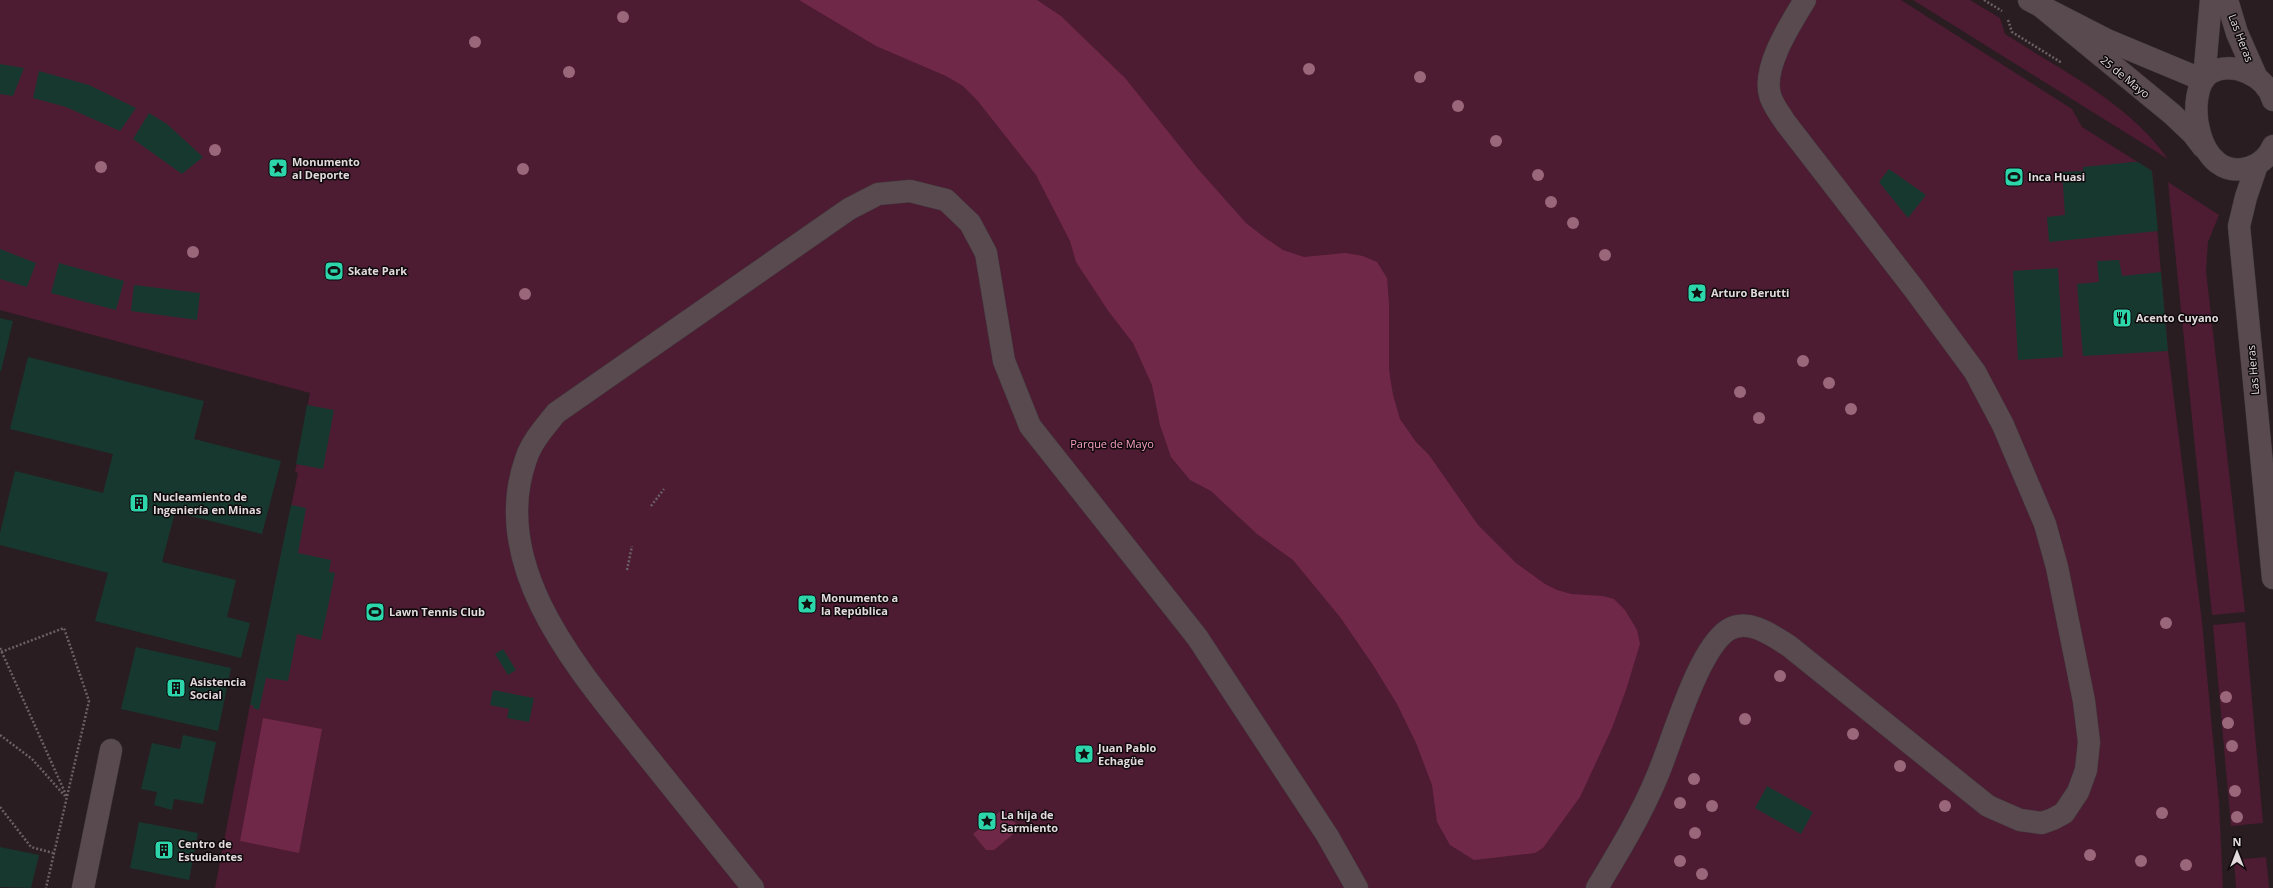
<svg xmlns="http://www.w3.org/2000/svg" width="2273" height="888" viewBox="0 0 2273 888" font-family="'Open Sans',sans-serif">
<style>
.green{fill:#4d1b32}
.water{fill:#702849}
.building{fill:#17382e}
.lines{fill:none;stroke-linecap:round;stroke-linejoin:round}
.minor-casing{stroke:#433a3d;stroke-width:23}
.path{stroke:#6b6164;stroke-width:2.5;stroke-dasharray:2 2;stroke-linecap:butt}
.minor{stroke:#584a4f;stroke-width:22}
.tree{fill:#9a667a}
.labels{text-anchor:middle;stroke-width:3;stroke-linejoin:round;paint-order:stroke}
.street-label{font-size:11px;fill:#e2dadc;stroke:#0e090b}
.poi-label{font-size:11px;font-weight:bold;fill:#e2dadc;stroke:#0e090b;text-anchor:start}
.park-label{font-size:11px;fill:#f7a1c3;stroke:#0e090b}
</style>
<rect width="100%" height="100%" fill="#291d21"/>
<g class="green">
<polygon points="0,0 1901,0 2072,109 2082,127 2152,171 2168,351 2202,622 2219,803 2223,888 215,888 250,705 298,473 295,472 310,393 0,310"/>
<path d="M 1913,0 L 1970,0 L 2000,18 L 2005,34 C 2062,71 2128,102 2168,159 Z"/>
<polygon points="2168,182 2219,215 2208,242 2206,271 2245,612 2212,615"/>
<polygon points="2245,622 2263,823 2231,826 2213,625"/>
<polygon points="2266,857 2269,888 2236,888 2234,860"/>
</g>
<g class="water">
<polygon points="799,0 1037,0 1061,16 1125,78 1198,169 1246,223 1264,237 1283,250 1304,257 1345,253 1363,256 1377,262 1387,278 1389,303 1389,370 1393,395 1400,419 1416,442 1429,455 1478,525 1516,563 1545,584 1557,590 1571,594 1603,596 1614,599 1625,610 1637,630 1640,644 1626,690 1612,728 1580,797 1543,848 1535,853 1474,860 1450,845 1437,822 1432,785 1416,743 1397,704 1373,665 1340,617 1293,560 1257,534 1211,491 1190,480 1171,457 1160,425 1152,385 1133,343 1109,312 1076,262 1070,241 1036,175 977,100 963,86 946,76 876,46"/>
<polygon points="263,718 322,729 299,853 240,841"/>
<polygon points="1003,809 1017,825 1017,831 994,850 986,850 973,834"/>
</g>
<g class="building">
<polygon points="0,64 24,68 13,96 0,94"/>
<polygon points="39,71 89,85 136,108 120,131 66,107 33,98"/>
<polygon points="149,113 167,124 203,157 182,174 133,139"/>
<polygon points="2133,162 2138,162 2152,171 2158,231 2049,242 2047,217 2065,215 2062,172 2083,171 2083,167"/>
<polygon points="1889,169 1926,195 1908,218 1879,182"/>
<polygon points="0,249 36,263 27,287 0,279"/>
<polygon points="2119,260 2122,276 2161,272 2168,351 2083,356 2077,284 2099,282 2097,261"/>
<polygon points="59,263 124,281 116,310 51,293"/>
<polygon points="2058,268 2063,357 2018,360 2013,271"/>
<polygon points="134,285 200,293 197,320 131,311"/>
<polygon points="0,318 13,321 1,371 0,371"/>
<polygon points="28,357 204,401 194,439 281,461 262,534 175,512 162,562 236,580 227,617 250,623 241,658 95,621 108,573 0,545 0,533 15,471 103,493 113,454 10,429"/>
<polygon points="307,405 334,410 323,469 296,464"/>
<polygon points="291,505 306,508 298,553 331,560 329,572 335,573 321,640 297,634 288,681 266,678 259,710 253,708 253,705 250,705"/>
<polygon points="136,647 231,668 218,731 121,709"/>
<polygon points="503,649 516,670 508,675 495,654"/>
<polygon points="493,690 534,698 529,722 507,718 509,709 490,705"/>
<polygon points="183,735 216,742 203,804 174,799 172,810 154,805 157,792 141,789 152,743 180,749"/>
<polygon points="1767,786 1813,812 1801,834 1755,808"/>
<polygon points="139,822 198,833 189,880 130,868"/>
<polygon points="0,847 39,855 31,888 0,887"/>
</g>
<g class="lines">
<g class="minor-casing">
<g id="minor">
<polyline points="2029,0 2107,40 2203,80"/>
<polyline points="2227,0 2237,33 2256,76"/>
<polyline points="2043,8 2172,114 2193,134 2203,147"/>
<polyline points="2204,79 2211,0"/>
<path d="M 2273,100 C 2266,76 2233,60 2210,73 C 2183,90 2196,186 2251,167 C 2261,163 2269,156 2273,146"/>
<polyline points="2257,165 2246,197 2239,226 2273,578"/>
<polyline points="83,888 111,750"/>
<path d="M 753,888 C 715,841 677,793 639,746 C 577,668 488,566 526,459 C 532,441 545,427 556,413 L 849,209 L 878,194 L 910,191 L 946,200 L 970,223 L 986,253 L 1004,361 L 1030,426 L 1197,637 L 1327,835 L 1357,888"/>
<path d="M 1597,888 C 1618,853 1640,817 1656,779 C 1672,743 1697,650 1728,630 C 1748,617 1773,636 1789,646 L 1988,806 L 2020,820 L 2042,823 L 2053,819 L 2064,813 L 2078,792 L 2086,770 L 2089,742 L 2084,701 L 2057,567 L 2045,524 L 2003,425 L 1975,372 L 1914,289 L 1785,122 C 1780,114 1772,104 1770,95 C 1762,67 1791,23 1805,0"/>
</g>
</g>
<g class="path">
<polyline points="1984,0 2002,11"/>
<polyline points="2008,20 2012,32 2062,63"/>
<polyline points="651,506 664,489"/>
<polyline points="627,570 632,546"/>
<polyline points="0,648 67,797"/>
<polyline points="1,652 64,628 89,701 46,888"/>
<polyline points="0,735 32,759 65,796"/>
<polyline points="0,807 31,847 53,853"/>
</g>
<use href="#minor" class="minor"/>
</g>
<g class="tree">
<circle cx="623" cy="17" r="6"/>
<circle cx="475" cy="42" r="6"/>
<circle cx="1309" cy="69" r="6"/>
<circle cx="569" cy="72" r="6"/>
<circle cx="1420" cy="77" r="6"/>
<circle cx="1458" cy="106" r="6"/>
<circle cx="1496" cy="141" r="6"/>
<circle cx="215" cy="150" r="6"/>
<circle cx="101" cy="167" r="6"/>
<circle cx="523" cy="169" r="6"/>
<circle cx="1538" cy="175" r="6"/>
<circle cx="1551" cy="202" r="6"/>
<circle cx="1573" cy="223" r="6"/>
<circle cx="193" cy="252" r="6"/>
<circle cx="1605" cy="255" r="6"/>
<circle cx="525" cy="294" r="6"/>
<circle cx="1803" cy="361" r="6"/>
<circle cx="1829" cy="383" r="6"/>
<circle cx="1740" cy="392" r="6"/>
<circle cx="1851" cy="409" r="6"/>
<circle cx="1759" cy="418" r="6"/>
<circle cx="2166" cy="623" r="6"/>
<circle cx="1780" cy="676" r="6"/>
<circle cx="2226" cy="697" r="6"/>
<circle cx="1745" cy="719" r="6"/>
<circle cx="2228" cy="723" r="6"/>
<circle cx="1853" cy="734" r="6"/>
<circle cx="2232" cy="746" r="6"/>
<circle cx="1900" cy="766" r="6"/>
<circle cx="1694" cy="779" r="6"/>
<circle cx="2235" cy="791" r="6"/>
<circle cx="1680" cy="803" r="6"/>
<circle cx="1712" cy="806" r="6"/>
<circle cx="1945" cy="806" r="6"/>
<circle cx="2162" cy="813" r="6"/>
<circle cx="2237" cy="817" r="6"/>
<circle cx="1695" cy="833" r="6"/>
<circle cx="2090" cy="855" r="6"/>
<circle cx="1680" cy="861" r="6"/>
<circle cx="2141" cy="861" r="6"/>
<circle cx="2186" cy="865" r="6"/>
<circle cx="1702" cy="874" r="6"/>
</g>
<defs>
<g id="sight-square" transform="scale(1)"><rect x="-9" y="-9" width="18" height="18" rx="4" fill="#2dd5ab" stroke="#0e090b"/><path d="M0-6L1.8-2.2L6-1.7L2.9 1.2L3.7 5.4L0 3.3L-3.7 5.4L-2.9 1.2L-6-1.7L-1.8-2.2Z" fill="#111"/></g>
<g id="stadium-square" transform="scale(1)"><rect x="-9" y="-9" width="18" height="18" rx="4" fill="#2dd5ab" stroke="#0e090b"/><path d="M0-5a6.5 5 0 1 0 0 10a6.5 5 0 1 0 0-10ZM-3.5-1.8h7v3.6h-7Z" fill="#111"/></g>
<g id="restaurant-square" transform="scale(1)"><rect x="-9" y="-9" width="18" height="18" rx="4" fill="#2dd5ab" stroke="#0e090b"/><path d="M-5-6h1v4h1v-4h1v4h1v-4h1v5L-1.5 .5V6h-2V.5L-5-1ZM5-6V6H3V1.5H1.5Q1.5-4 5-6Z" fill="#111"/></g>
<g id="building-square" transform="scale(1)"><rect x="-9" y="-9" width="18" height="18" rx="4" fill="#2dd5ab" stroke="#0e090b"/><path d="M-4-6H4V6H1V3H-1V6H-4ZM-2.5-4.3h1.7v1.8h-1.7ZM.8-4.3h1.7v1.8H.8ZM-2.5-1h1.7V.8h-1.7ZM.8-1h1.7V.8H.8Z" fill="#111"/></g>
</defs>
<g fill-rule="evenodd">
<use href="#sight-square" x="278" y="168"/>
<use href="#stadium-square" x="2014" y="177"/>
<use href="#stadium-square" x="334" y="271"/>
<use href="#sight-square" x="1697" y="293"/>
<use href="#restaurant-square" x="2122" y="318"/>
<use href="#building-square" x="139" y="503"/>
<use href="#sight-square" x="807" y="604"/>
<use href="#stadium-square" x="375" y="612"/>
<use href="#building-square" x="176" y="688"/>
<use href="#sight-square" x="1084" y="754"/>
<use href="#sight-square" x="987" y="821"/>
<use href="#building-square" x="164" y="850"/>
</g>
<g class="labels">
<g class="street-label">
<text transform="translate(2241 38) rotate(69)" y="4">Las Heras</text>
<text transform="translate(2125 77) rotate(39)" y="4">25 de Mayo</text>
<text transform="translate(2253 370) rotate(-95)" y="4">Las Heras</text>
</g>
<g class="poi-label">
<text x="292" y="166">Monumento<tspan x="292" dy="13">al Deporte</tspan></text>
<text x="2028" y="181">Inca Huasi</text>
<text x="348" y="275">Skate Park</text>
<text x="1711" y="297">Arturo Berutti</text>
<text x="2136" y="322">Acento Cuyano</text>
<text x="153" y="501">Nucleamiento de<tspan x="153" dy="13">Ingeniería en Minas</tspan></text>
<text x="821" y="602">Monumento a<tspan x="821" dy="13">la República</tspan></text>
<text x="389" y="616">Lawn Tennis Club</text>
<text x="190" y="686">Asistencia<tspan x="190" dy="13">Social</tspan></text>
<text x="1098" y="752">Juan Pablo<tspan x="1098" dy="13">Echagüe</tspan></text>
<text x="1001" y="819">La hija de<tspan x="1001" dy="13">Sarmiento</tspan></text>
<text x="178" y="848">Centro de<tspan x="178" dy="13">Estudiantes</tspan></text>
</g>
<g class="park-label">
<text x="1112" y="448">Parque de Mayo</text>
</g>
</g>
<g transform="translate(2237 852)" stroke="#0e090b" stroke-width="3" paint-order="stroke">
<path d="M0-3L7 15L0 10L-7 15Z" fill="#e2dadc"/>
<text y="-6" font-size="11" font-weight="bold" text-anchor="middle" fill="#e2dadc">N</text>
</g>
</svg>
